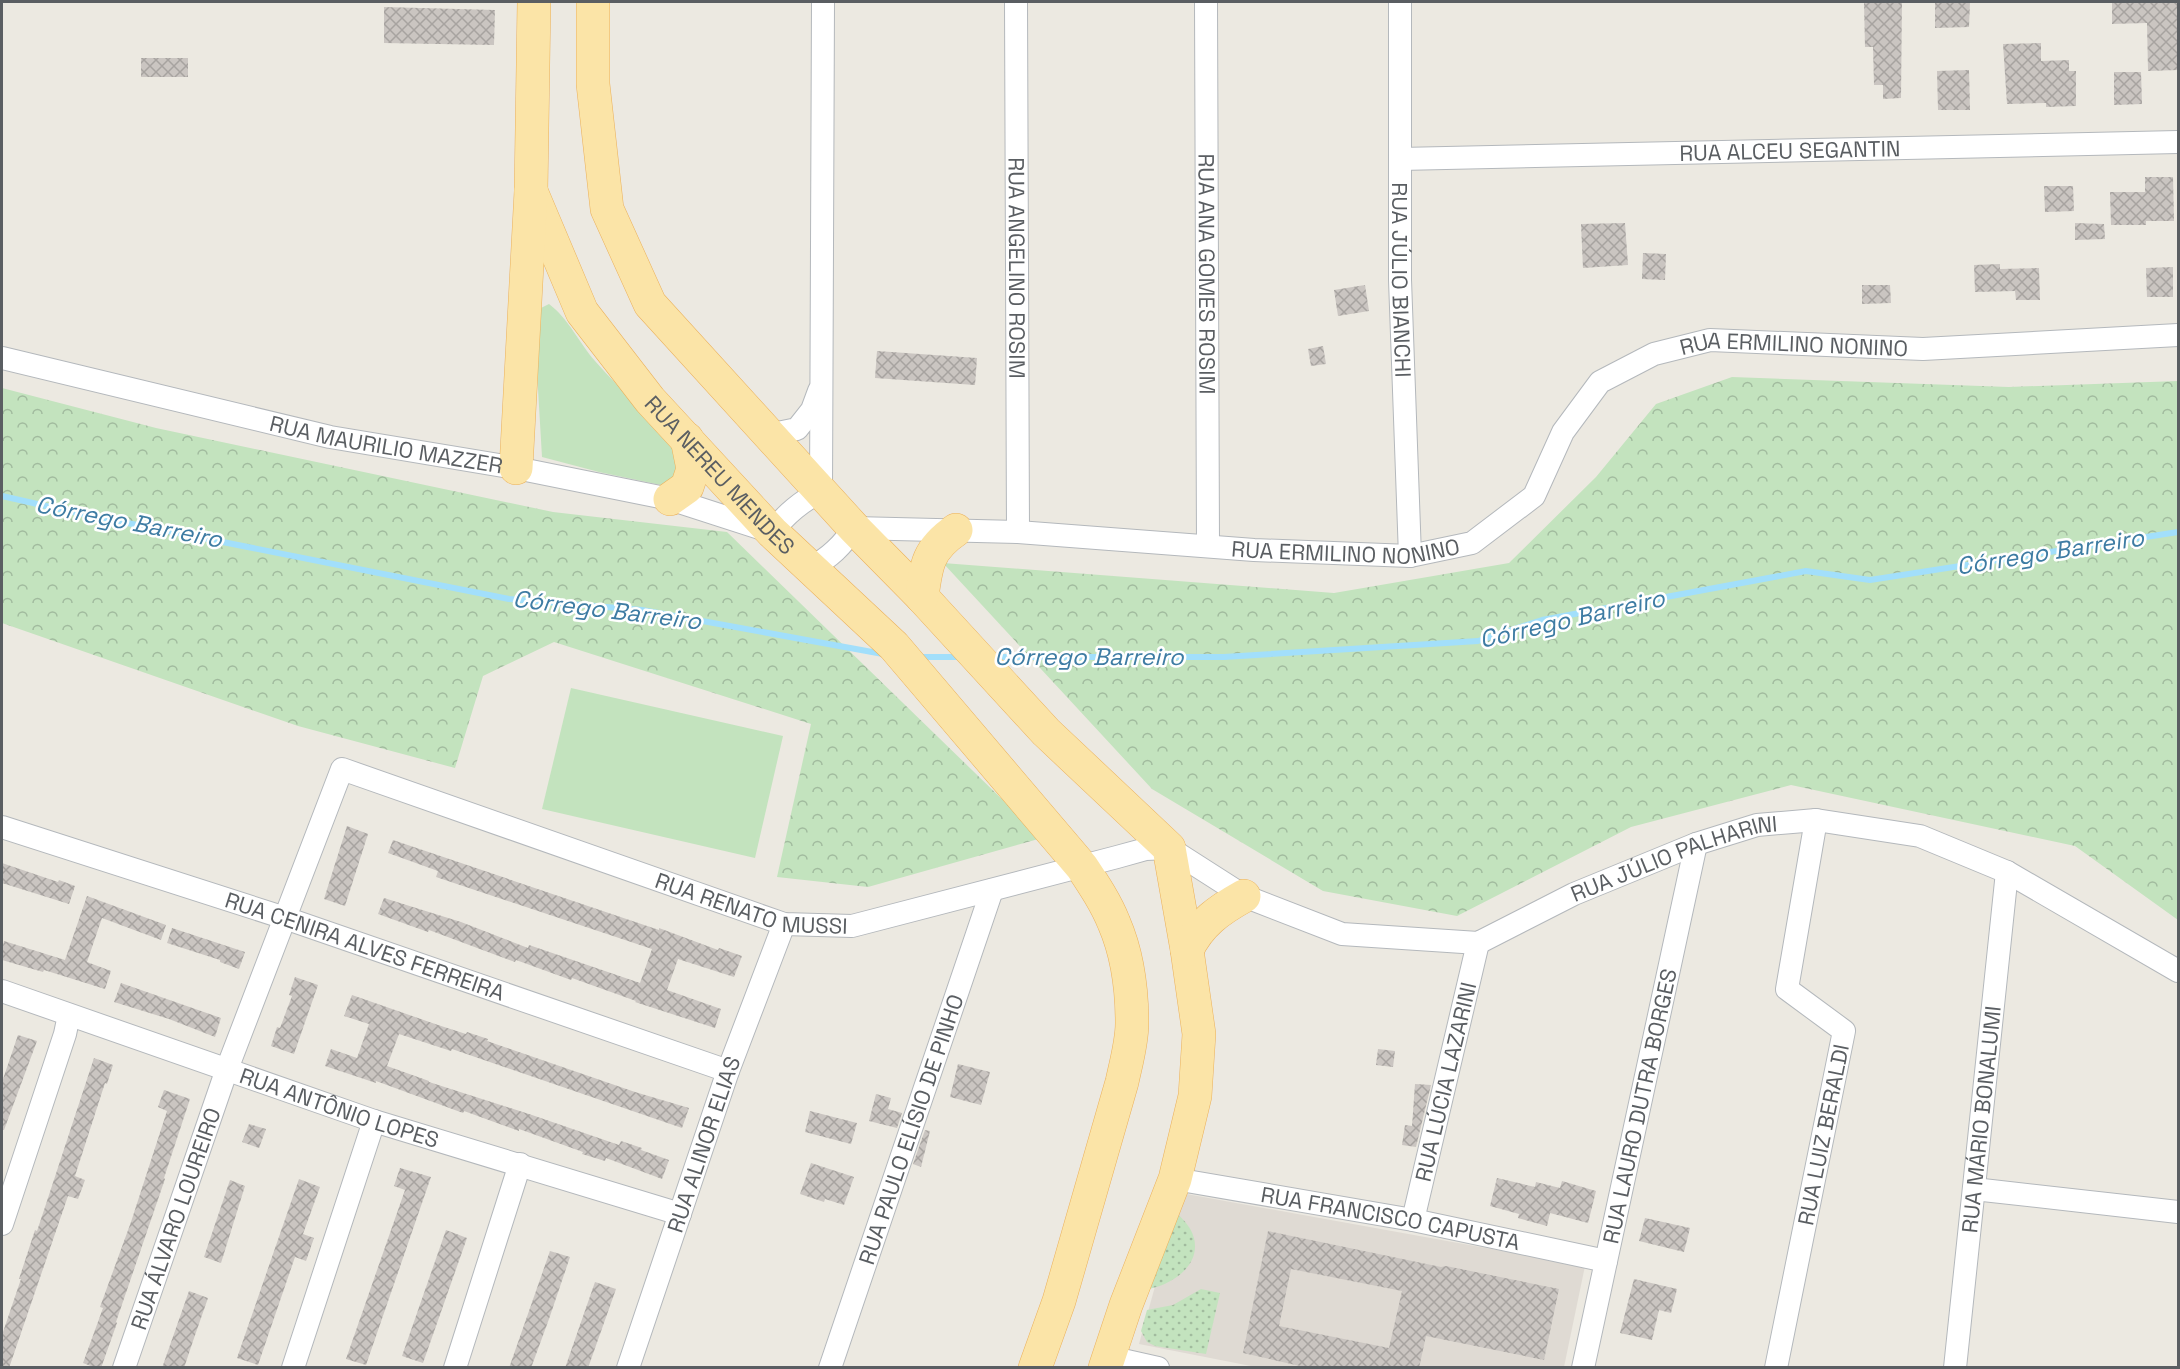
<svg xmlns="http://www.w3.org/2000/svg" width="2180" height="1369" viewBox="0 0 2180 1369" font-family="'Space Grotesk',sans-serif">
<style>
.education{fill:#dfdad3}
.grass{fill:url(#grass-dots)}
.forest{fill:url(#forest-crowns)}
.park{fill:#c3e3be}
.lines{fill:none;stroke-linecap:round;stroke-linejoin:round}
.stream{stroke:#a2dffb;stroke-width:6}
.building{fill:url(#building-cross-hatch);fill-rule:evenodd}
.minor-casing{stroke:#b4b8bc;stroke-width:24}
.primary-casing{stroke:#ebb15c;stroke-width:34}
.minor{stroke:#fff;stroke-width:22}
.primary{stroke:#fbe4a7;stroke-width:33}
.labels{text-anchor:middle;stroke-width:5;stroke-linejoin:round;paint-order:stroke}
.street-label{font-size:22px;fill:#5a5e62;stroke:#fff}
.water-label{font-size:24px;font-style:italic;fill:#3e7ca3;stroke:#fff}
</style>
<defs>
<pattern id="grass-dots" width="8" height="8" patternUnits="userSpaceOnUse" patternTransform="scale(1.5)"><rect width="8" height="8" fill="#c3e3be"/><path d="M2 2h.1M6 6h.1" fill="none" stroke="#a1bb9e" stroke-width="1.8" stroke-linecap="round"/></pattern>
<pattern id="forest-crowns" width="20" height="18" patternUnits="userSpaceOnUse" patternTransform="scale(1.5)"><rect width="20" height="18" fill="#c3e3be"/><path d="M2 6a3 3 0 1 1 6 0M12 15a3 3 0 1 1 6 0" fill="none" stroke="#a1bb9e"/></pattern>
<pattern id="building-cross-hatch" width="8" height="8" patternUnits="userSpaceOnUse" patternTransform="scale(1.5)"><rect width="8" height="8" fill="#cac5c1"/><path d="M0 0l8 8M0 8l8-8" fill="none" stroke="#a7a3a0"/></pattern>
</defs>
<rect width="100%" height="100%" fill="#ece9e1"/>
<polygon class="education" points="1181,1193 1585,1266 1564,1367 1256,1367 1139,1344"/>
<g class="grass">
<path d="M 1176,1213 C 1214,1244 1190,1280 1149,1289 Z"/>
<polygon points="1201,1289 1220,1293 1206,1354 1155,1346 1147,1342 1141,1331 1147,1310 1173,1305"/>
</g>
<g class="forest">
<polygon points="1732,377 2009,387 2178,381 2178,920 2075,846 1791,785 1631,827 1457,916 1323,891 1152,789 943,563 1334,593 1509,563 1596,477 1656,404"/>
<polygon points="2,388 156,428 553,512 727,532 1042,838 868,887 777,877 811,724 554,642 483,676 455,768 298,726 2,623"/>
</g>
<g class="park">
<path d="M 549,304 C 569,319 579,343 595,361 C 623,394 658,421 684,455 L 675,488 L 599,472 L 542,457 L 534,321 L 541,308 Z"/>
<polygon points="571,688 783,736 755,858 542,809"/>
</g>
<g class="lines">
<g class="stream">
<polyline points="2,496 77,513 509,599 642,610 883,654"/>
<polyline points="917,657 960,657"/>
<polyline points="992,657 1224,657 1478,641 1542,620 1806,571 1870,580 2178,532"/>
</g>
</g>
<g class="building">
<polygon points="1864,2 1902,2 1901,98 1883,99 1883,85 1874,85 1873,47 1865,47"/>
<polygon points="1935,2 1970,2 1969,27 1935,28"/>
<polygon points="2112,2 2178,2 2178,70 2148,71 2147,23 2112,24"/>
<polygon points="384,7 495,10 494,45 384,43"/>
<polygon points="2041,43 2041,61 2069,60 2069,71 2076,71 2076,106 2046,107 2046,103 2007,104 2003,44"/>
<rect x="141" y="58" width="47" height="19"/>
<polygon points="1969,70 1970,110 1938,110 1937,71"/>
<polygon points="2114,72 2141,72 2142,104 2114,105"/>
<polygon points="2145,177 2173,177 2174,221 2146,221 2146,225 2111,225 2110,192 2145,192"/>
<polygon points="2044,186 2073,186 2074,211 2045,212"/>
<polygon points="1625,223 1628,265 1583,268 1581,224"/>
<polygon points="2075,223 2104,224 2105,239 2075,240"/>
<polygon points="1643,253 1666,254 1665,280 1642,279"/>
<polygon points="2000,264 2000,269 2039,268 2040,300 2016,300 2015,291 1975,292 1974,265"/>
<polygon points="2173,267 2173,297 2147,297 2146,268"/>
<polygon points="1365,285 1369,311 1338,316 1334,290"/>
<polygon points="1862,285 1890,285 1891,303 1862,304"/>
<polygon points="1323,346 1326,364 1311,366 1308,349"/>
<polygon points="877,351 977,358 975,385 875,378"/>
<polygon points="347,826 368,834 345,906 324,899"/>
<polygon points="393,840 659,930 659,928 718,950 719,948 742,956 734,977 678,959 667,990 721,1009 715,1028 635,1002 636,1001 572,978 571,980 516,960 515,962 429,930 428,932 378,914 384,898 461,922 528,948 529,945 640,983 652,949 436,877 438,871 388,853"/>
<polygon points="2,863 58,882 59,880 75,886 69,904 2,883"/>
<polygon points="87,896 166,925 161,940 102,918 87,962 111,971 105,989 44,970 43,972 2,960 2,950 4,941 65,960"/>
<polygon points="172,928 245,952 239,969 220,962 220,960 167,943"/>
<polygon points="295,977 318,985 294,1054 271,1046 277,1027 280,1028 292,996 289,995"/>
<polygon points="121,983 221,1018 215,1037 169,1019 114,1002"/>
<polygon points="352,995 438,1025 466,1034 467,1032 488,1039 487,1041 635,1092 689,1108 682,1128 452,1049 451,1051 399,1034 387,1066 429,1081 429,1082 532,1115 619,1145 621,1141 642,1148 641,1150 669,1160 662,1179 606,1158 605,1161 582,1154 583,1152 519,1129 519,1131 464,1111 463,1113 376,1081 376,1083 325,1066 331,1049 357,1058 369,1024 344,1016"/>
<polygon points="18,1035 37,1041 4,1130 2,1130 2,1082"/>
<polygon points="1378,1049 1395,1051 1393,1067 1376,1065"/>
<polygon points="94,1058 113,1065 107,1084 105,1083 75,1176 85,1180 78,1199 68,1196 9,1368 2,1368 2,1335 21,1279 19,1279 35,1230 37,1231 46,1204"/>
<polygon points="958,1064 990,1072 981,1105 950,1097"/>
<polygon points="1415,1084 1431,1085 1416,1147 1402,1145 1405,1125 1412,1126"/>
<polygon points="164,1090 190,1099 164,1178 165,1179 116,1322 117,1323 101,1368 96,1368 83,1363 103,1308 100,1307 131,1222 167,1111 158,1107"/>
<polygon points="876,1094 891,1098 888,1109 902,1113 897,1128 869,1121"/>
<polygon points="810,1111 857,1123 851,1144 805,1132"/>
<polygon points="249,1124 266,1129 259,1148 242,1142"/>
<polygon points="925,1130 930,1131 921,1167 913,1164"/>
<polygon points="811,1163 854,1177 844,1205 825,1199 824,1202 800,1194"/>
<polygon points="400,1168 431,1177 366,1365 346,1359 405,1190 394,1186"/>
<polygon points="1497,1178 1535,1187 1536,1182 1560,1188 1562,1181 1596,1191 1588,1223 1550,1213 1547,1226 1518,1218 1519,1214 1490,1206"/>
<polygon points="299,1179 320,1187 303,1234 314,1238 306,1261 295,1257 258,1365 237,1358"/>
<polygon points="230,1180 245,1186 221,1263 204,1257"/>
<polygon points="1645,1218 1690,1228 1684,1252 1639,1241"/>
<polygon points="446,1230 467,1238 423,1363 402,1356"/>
<path d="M 1268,1231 L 1441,1267 L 1446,1266 L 1559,1289 L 1544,1360 L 1426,1336 L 1419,1368 L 1309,1368 L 1243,1353 ZM 1291,1269 L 1402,1291 L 1389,1348 L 1279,1326 Z"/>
<polygon points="550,1251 570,1257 549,1319 531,1368 509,1368"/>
<polygon points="1634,1279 1677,1289 1671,1313 1659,1310 1652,1340 1620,1333"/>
<polygon points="595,1282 616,1289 588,1368 565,1368"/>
<polygon points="189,1291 208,1298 193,1341 184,1368 162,1368"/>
</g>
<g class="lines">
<g class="minor-casing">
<g id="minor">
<path id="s1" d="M 1016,2 L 1018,532"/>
<path id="s2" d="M 1206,2 L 1208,545"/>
<path id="s3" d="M 1400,2 L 1400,280 L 1410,556"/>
<path id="s4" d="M 1400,159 L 2178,142"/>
<path id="s5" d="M 2,358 L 330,437 L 516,468 L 670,499 L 772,532 C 787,513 801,502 821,491 L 823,2"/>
<polyline points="768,435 797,429 812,410 819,391"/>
<path id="s6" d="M 811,568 C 830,557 842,546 854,528 L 1018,532 L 1254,550 L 1410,556 L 1472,543 L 1534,496 L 1563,432 L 1600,382 L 1654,354 L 1710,340 L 1923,349 L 2178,335"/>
<path id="s7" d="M 2,827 L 285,918 L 728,1071"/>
<path id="s8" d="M 2,991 L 374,1121 L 680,1214"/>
<path id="s9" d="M 1175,1179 L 1413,1220 L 1606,1261"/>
<polyline points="1974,1189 2178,1212"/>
<path id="s10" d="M 1413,1220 L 1478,943"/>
<polyline points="2,1224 65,1034 69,1015"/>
<polyline points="1109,1357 1158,1368"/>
<path id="s11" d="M 124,1368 L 227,1069 L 342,769 L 784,924 L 852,926 L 1117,857 L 1146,849 L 1169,848 L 1244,896 L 1342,934 L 1478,943 L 1574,894 L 1696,844 L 1757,825 L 1816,820 L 1920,836 L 2007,872 L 2178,971"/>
<polyline points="293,1368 374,1121"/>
<polyline points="455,1368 520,1164"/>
<path id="s12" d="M 628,1368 L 728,1071 L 784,924"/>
<path id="s13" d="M 830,1368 L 992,890"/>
<path id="s14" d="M 1583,1368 L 1696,844"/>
<path id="s15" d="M 1776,1368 L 1844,1031 L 1787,989 L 1816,820"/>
<path id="s16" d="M 1955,1368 L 2007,872"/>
</g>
</g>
<g class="primary-casing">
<g id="primary">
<polyline points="593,2 593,84 607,209 650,304 854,528 922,597 1046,732 1169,848 1187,950 1199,1034 1195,1096 1175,1179 1126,1305 1105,1368"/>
<path id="s17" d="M 531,191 L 582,312 L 650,400 L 772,532 L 894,646 L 1082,867 C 1094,885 1106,903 1114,923 C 1127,953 1132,991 1132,1023 C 1132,1043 1126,1063 1122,1082 L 1059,1301 L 1035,1368"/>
<polyline points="516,468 531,191 534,2"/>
<polyline points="670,499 687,487 693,469 687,439"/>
<path d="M 922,597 C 926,565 928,549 956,530"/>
<path d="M 1187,950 C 1200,923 1219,910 1244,896"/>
</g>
</g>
<use href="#minor" class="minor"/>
<use href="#primary" class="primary"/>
</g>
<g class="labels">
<g class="street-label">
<text dy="8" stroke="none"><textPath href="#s4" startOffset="390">RUA ALCEU SEGANTIN</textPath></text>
<text dy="8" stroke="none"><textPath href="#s1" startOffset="266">RUA ANGELINO ROSIM</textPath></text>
<text dy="8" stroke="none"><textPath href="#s2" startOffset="272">RUA ANA GOMES ROSIM</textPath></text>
<text dy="8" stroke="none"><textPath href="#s3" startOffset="278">RUA JÚLIO BIANCHI</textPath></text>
<text dy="8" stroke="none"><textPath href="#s6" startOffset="1092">RUA ERMILINO NONINO</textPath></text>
<text dy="8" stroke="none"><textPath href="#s5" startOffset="394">RUA MAURILIO MAZZER</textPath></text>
<text dy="8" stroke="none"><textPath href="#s17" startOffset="345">RUA NEREU MENDES</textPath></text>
<text dy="8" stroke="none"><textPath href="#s6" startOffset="552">RUA ERMILINO NONINO</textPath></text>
<text dy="8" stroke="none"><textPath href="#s11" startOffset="2046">RUA JÚLIO PALHARINI</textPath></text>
<text dy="8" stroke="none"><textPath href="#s11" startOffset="1070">RUA RENATO MUSSI</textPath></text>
<text dy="8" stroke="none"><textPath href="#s7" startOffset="382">RUA CENIRA ALVES FERREIRA</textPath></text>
<text dy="8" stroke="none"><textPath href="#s10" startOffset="142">RUA LÚCIA LAZARINI</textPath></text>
<text dy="8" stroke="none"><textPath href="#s14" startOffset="268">RUA LAURO DUTRA BORGES</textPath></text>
<text dy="8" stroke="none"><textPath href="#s8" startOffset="357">RUA ANTÔNIO LOPES</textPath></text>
<text dy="8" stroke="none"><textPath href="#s16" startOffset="250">RUA MÁRIO BONALUMI</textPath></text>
<text dy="8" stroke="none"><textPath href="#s13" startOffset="252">RUA PAULO ELÍSIO DE PINHO</textPath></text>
<text dy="8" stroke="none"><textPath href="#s15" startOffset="238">RUA LUIZ BERALDI</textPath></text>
<text dy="8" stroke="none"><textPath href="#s12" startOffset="236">RUA ALINOR ELIAS</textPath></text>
<text dy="8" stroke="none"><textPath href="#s9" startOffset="219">RUA FRANCISCO CAPUSTA</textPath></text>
<text dy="8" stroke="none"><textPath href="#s11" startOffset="158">RUA ÁLVARO LOUREIRO</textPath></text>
</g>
<g class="water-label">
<text transform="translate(129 522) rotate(11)" y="8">Córrego Barreiro</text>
<text transform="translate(2050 552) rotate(-9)" y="8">Córrego Barreiro</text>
<text transform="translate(607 610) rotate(7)" y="8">Córrego Barreiro</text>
<text transform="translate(1572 619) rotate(-13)" y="8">Córrego Barreiro</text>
<text x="1089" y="665">Córrego Barreiro</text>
</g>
</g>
<rect width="2180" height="1369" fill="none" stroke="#5a5e62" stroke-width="6"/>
</svg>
